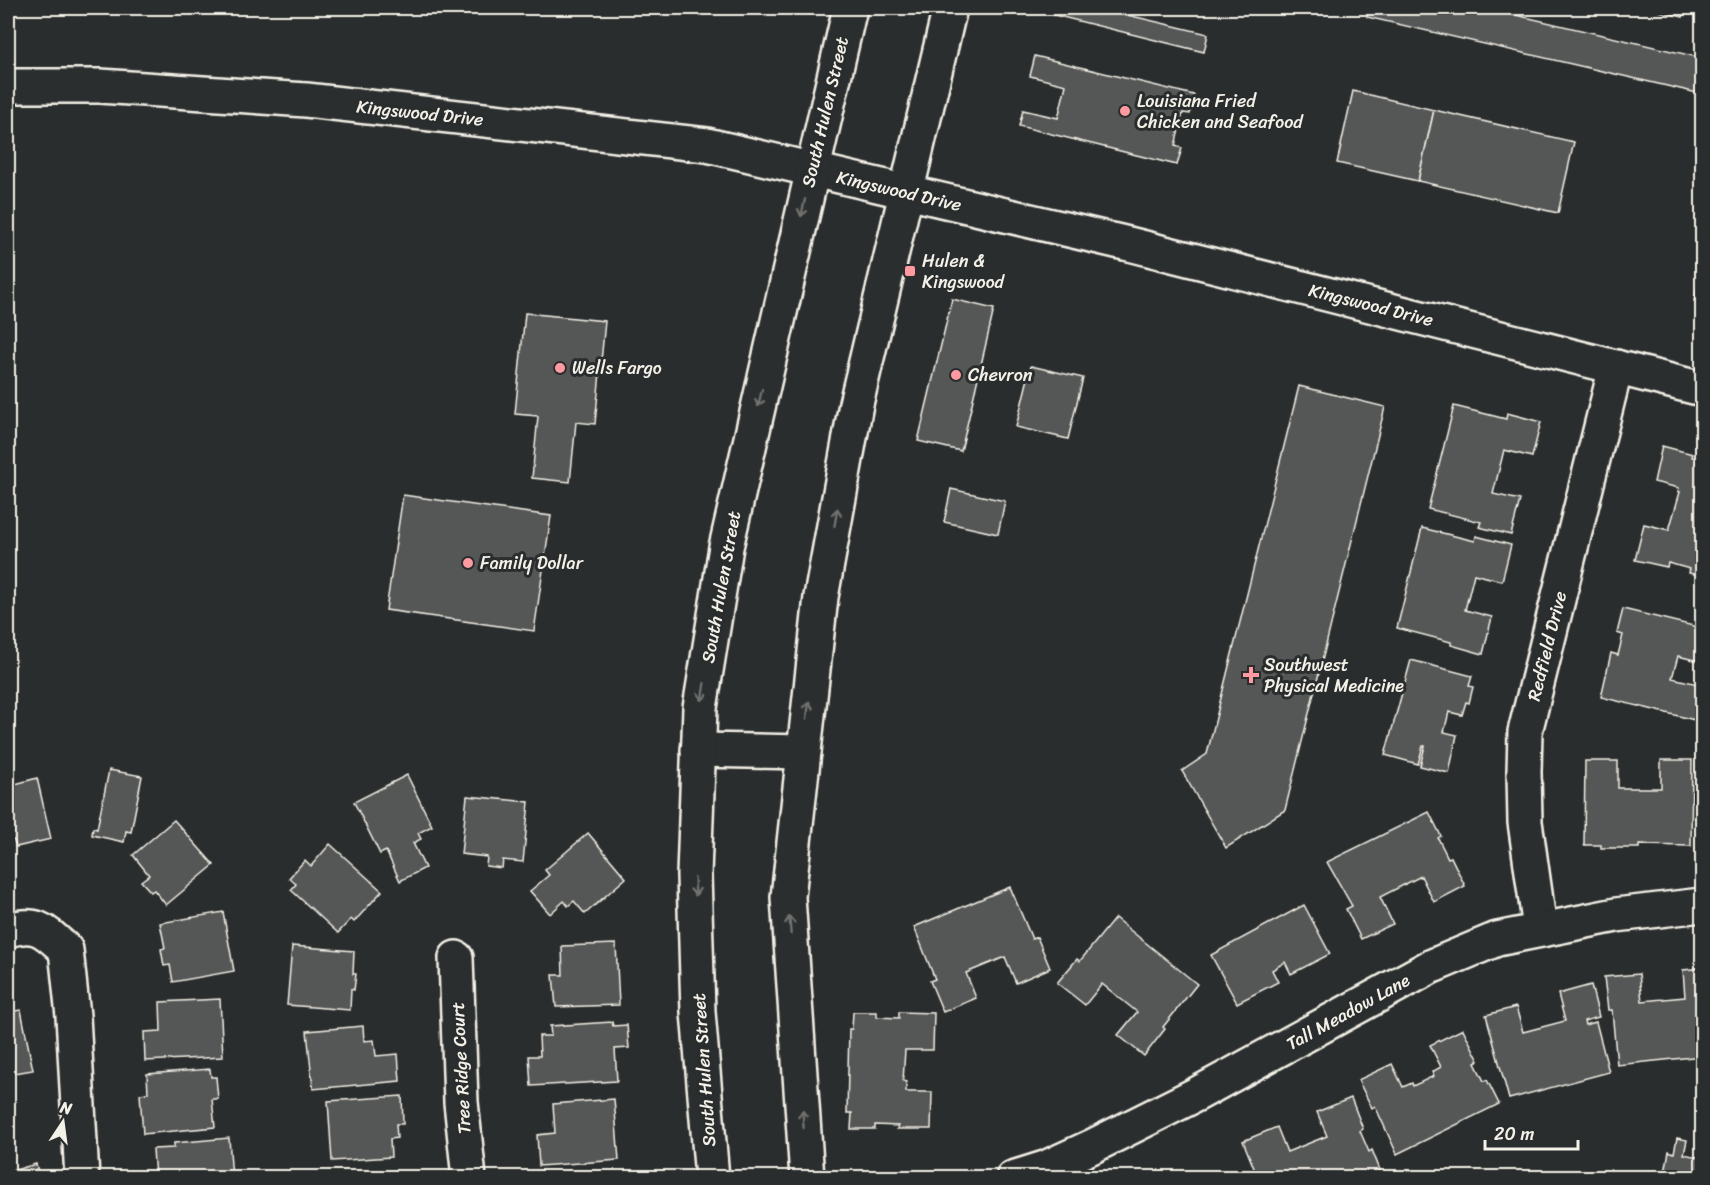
<svg xmlns="http://www.w3.org/2000/svg" width="1710" height="1185" viewBox="0 0 1710 1185" font-family="Sriracha,sans-serif">
<style>
.building{fill:#555756;stroke:#f4f1e8;stroke-width:1.5}
.lines{fill:none;stroke-linecap:round;stroke-linejoin:round}
.street-casing{stroke:#f4f1e8;stroke-width:38}
.secondary-casing{stroke:#f4f1e8;stroke-width:38}
.street{stroke:#2a2d2e;stroke-width:33}
.secondary{stroke:#2a2d2e;stroke-width:33}
.oneway{stroke:#71726f}
.poi-dot{fill:#ff9aa2;stroke:#2a2d2e;stroke-width:2}
.labels{text-anchor:middle;stroke-width:6;stroke-linejoin:round;paint-order:stroke}
.poi-label{font-size:18px;fill:#f4f1e8;stroke:#2a2d2e;text-anchor:start}
.street-label{font-size:18px;fill:#f4f1e8;stroke:#2a2d2e}
</style>
<rect width="100%" height="100%" fill="#2a2d2e"/>
<filter id="ink" filterUnits="userSpaceOnUse"><feTurbulence type="fractalNoise" baseFrequency=".0167" numOctaves="2"/><feDisplacementMap in="SourceGraphic" scale="12" xChannelSelector="R" yChannelSelector="G"/><feConvolveMatrix kernelMatrix="1 2 1 2 8 2 1 2 1" color-interpolation-filters="sRGB"/></filter>
<g filter="url(#ink)">
<g class="building">
<polygon points="646,8 671,8 669,13"/>
<polygon points="1047,8 1098,8 1208,34 1204,52 1046,13"/>
<polygon points="1369,8 1486,8 1702,58 1702,94 1367,17"/>
<polygon points="1648,8 1685,8 1683,17"/>
<polygon points="1035,56 1194,95 1190,114 1183,113 1175,146 1182,148 1177,165 1019,126 1023,110 1058,118 1066,85 1030,76"/>
<polygon points="1353,91 1434,110 1418,181 1337,163"/>
<polygon points="1434,110 1574,142 1558,213 1418,181"/>
<polygon points="1702,268 1702,303 1694,301"/>
<polygon points="952,299 994,309 961,451 918,441"/>
<polygon points="525,313 605,321 595,424 576,422 570,482 532,478 538,416 515,414"/>
<polygon points="1031,366 1083,378 1068,439 1016,427"/>
<polygon points="1299,386 1385,407 1285,810 1226,848 1182,771 1207,754"/>
<polygon points="1454,406 1506,419 1507,413 1541,422 1532,457 1504,450 1493,494 1520,500 1511,535 1479,527 1481,522 1428,509"/>
<polygon points="1662,446 1693,454 1692,457 1702,460 1702,576 1689,573 1690,569 1668,563 1667,567 1635,560 1644,524 1669,530 1680,492 1678,491 1679,488 1654,482"/>
<polygon points="951,489 1005,501 998,534 944,522"/>
<polygon points="403,495 551,516 534,631 386,610"/>
<polygon points="1422,528 1475,541 1476,536 1511,545 1502,581 1474,574 1465,610 1492,617 1483,654 1451,645 1451,642 1397,628"/>
<polygon points="1623,609 1702,628 1702,662 1678,656 1672,678 1702,685 1695,720 1601,697 1611,653 1618,655 1623,635 1617,633"/>
<polygon points="1411,660 1472,676 1469,686 1473,687 1469,703 1466,702 1462,715 1449,712 1444,732 1457,735 1449,773 1420,766 1425,746 1423,746 1418,764 1385,755"/>
<polygon points="1661,760 1692,760 1691,846 1639,845 1639,848 1601,848 1601,845 1584,845 1585,761 1618,761 1618,788 1661,788"/>
<polygon points="109,770 142,776 131,832 126,831 124,842 92,835 93,828 97,829"/>
<polygon points="407,775 432,826 418,833 421,839 413,843 425,868 400,881 386,851 380,854 354,802"/>
<polygon points="37,778 51,839 16,847 14,840 8,842 8,786"/>
<polygon points="467,796 529,802 523,862 503,860 502,868 486,866 487,857 461,854"/>
<polygon points="1429,812 1441,836 1438,838 1448,858 1451,857 1465,886 1434,902 1421,876 1380,897 1393,924 1361,939 1346,909 1352,906 1327,862"/>
<polygon points="174,820 214,865 166,905 154,890 151,892 141,881 149,875 133,855"/>
<polygon points="588,833 626,878 585,914 574,901 568,906 564,901 550,914 530,891 549,875 545,870"/>
<polygon points="330,844 382,891 354,922 351,919 338,933 291,890 296,884 289,878 305,860 311,866"/>
<polygon points="1010,887 1032,939 1037,937 1050,968 1016,983 1005,957 966,973 976,998 943,1012 930,981 935,979 914,927"/>
<polygon points="1304,905 1330,954 1291,974 1285,962 1272,970 1278,982 1237,1003 1211,955"/>
<polygon points="223,912 234,971 173,982 170,965 164,966 161,949 165,948 160,923"/>
<polygon points="1115,918 1197,984 1163,1027 1165,1029 1144,1056 1118,1035 1137,1012 1102,984 1085,1005 1057,983 1077,959 1080,961"/>
<polygon points="616,944 619,1005 556,1007 553,975 563,975 562,946"/>
<polygon points="292,946 354,951 353,974 356,974 354,990 351,989 350,1010 287,1005"/>
<polygon points="1702,968 1702,1056 1617,1065 1612,1010 1608,1010 1604,977 1639,974 1642,1001 1685,997 1683,970"/>
<polygon points="1591,985 1599,1017 1584,1021 1585,1025 1596,1022 1609,1072 1509,1099 1486,1015 1516,1007 1523,1032 1565,1021 1558,994"/>
<polygon points="220,999 223,1057 145,1061 144,1032 161,1031 160,1002"/>
<polygon points="21,1010 33,1070 8,1074 8,1012"/>
<polygon points="853,1012 877,1012 877,1017 899,1018 899,1012 934,1013 933,1050 905,1050 903,1081 906,1082 906,1092 932,1092 931,1129 897,1129 898,1126 875,1125 875,1129 851,1129 852,1113 847,1113 849,1029 852,1029"/>
<polygon points="612,1022 613,1026 627,1025 629,1048 615,1049 617,1081 531,1086 529,1056 540,1056 539,1036 551,1036 550,1026"/>
<polygon points="363,1026 364,1041 374,1040 376,1056 398,1054 400,1081 313,1089 307,1031"/>
<polygon points="1463,1029 1479,1061 1475,1063 1484,1081 1487,1080 1499,1104 1397,1154 1375,1106 1372,1108 1358,1080 1392,1064 1403,1087 1412,1083 1413,1086 1434,1076 1432,1072 1441,1067 1430,1045"/>
<polygon points="210,1069 211,1077 216,1077 218,1099 212,1099 215,1127 143,1134 140,1094 148,1093 147,1074"/>
<polygon points="402,1096 403,1124 396,1124 397,1138 390,1139 391,1157 332,1161 328,1101"/>
<polygon points="1351,1098 1363,1129 1360,1131 1369,1152 1372,1150 1382,1175 1375,1178 1260,1178 1258,1172 1256,1173 1243,1141 1277,1127 1287,1152 1327,1136 1317,1112"/>
<polygon points="614,1099 619,1160 539,1166 537,1135 555,1133 553,1104"/>
<polygon points="229,1138 232,1178 155,1178 153,1149 174,1148 174,1143"/>
<polygon points="1677,1138 1687,1140 1684,1154 1702,1158 1702,1178 1664,1178 1669,1151 1674,1153"/>
<polygon points="36,1164 40,1178 8,1178 8,1172"/>
<polygon points="630,1172 631,1178 592,1178"/>
</g>
<g class="lines">
<g class="street-casing">
<g id="street">
<polyline points="1540,929 1525,822 1524,772 1525,732 1616,367"/>
<path d="M 8,930 C 37,921 45,931 66,950 L 73,1016 L 82,1178"/>
<polyline points="456,958 461,1102 469,1178"/>
<polyline points="1013,1178 1045,1168 1093,1146 1197,1094 1430,967 1497,939 1616,915 1702,905"/>
</g>
</g>
<g class="secondary-casing">
<g id="secondary">
<polyline points="8,86 100,86 306,100 707,145 1133,245 1702,389"/>
<polyline points="698,750 804,752"/>
<polyline points="712,1178 698,1012 694,875 700,708 726,547 850,8"/>
<polyline points="807,1178 788,897 821,597 856,404 950,8"/>
</g>
</g>
<use href="#street" class="street"/>
<use href="#secondary" class="secondary"/>
</g>
<defs><path id="oneway-shaft" d="M-6 0H5M1.5-3L5.5 0L1.5 3" fill="none" stroke-width="1.6" stroke-linecap="round" stroke-linejoin="round" transform="scale(1.5)"/></defs>
<g class="oneway">
<use href="#oneway-shaft" transform="translate(803 208) rotate(103)"/>
<use href="#oneway-shaft" transform="translate(760 398) rotate(103)"/>
<use href="#oneway-shaft" transform="translate(836 517) rotate(-80)"/>
<use href="#oneway-shaft" transform="translate(703 692) rotate(99)"/>
<use href="#oneway-shaft" transform="translate(808 710) rotate(-83)"/>
<use href="#oneway-shaft" transform="translate(695 887) rotate(88)"/>
<use href="#oneway-shaft" transform="translate(790 925) rotate(-94)"/>
<use href="#oneway-shaft" transform="translate(803 1119) rotate(-94)"/>
</g>
</g>
<g class="poi-dot">
<circle cx="1125" cy="111" r="6"/>
<rect x="904" y="265" width="12" height="12" rx="3"/>
<circle cx="560" cy="368" r="6"/>
<circle cx="956" cy="375" r="6"/>
<circle cx="468" cy="563" r="6"/>
<path d="M1248 666h6v6h6v6h-6v6h-6v-6h-6v-6h6z"/>
</g>
<g class="labels">
<g class="poi-label">
<text x="1137" y="107">Louisiana Fried<tspan x="1137" dy="21">Chicken and Seafood</tspan></text>
<text x="922" y="267">Hulen &amp;<tspan x="922" dy="21">Kingswood</tspan></text>
<text x="572" y="374">Wells Fargo</text>
<text x="968" y="381">Chevron</text>
<text x="480" y="569">Family Dollar</text>
<text x="1264" y="671">Southwest<tspan x="1264" dy="21">Physical Medicine</tspan></text>
</g>
<g class="street-label">
<text transform="translate(825 112) rotate(-77)" y="6">South Hulen Street</text>
<text transform="translate(420 113) rotate(6)" y="6">Kingswood Drive</text>
<text transform="translate(899 191) rotate(13)" y="6">Kingswood Drive</text>
<text transform="translate(1371 305) rotate(14)" y="6">Kingswood Drive</text>
<text transform="translate(721 587) rotate(-80)" y="6">South Hulen Street</text>
<text transform="translate(1547 646) rotate(-76)" y="6">Redfield Drive</text>
<text transform="translate(1348 1012) rotate(-29)" y="6">Tall Meadow Lane</text>
<text transform="translate(461 1068) rotate(-93)" y="6">Tree Ridge Court</text>
<text transform="translate(704 1070) rotate(-94)" y="6">South Hulen Street</text>
</g>
</g>
<rect width="1710" height="1185" fill="none" stroke="#2a2d2e" stroke-width="30"/>
<rect x="15" y="15" width="1680" height="1155" fill="none" stroke="#f4f1e8" stroke-width="2" filter="url(#ink)"/>
<g transform="translate(63 1122) rotate(13)" stroke="#2a2d2e" stroke-width="4.5" paint-order="stroke">
<path d="M0-4.5L10 22L0 15L-10 22Z" fill="#f4f1e8"/>
<text y="-9" font-size="16" font-weight="bold" text-anchor="middle" fill="#f4f1e8">N</text>
</g>
<path d="M1485 1140v9h93v-9" fill="none" stroke="#f4f1e8" stroke-width="3"/>
<text x="1494" y="1140" font-size="18" fill="#f4f1e8" stroke="#2a2d2e" stroke-width="4.5" paint-order="stroke">20 m</text>
</svg>
